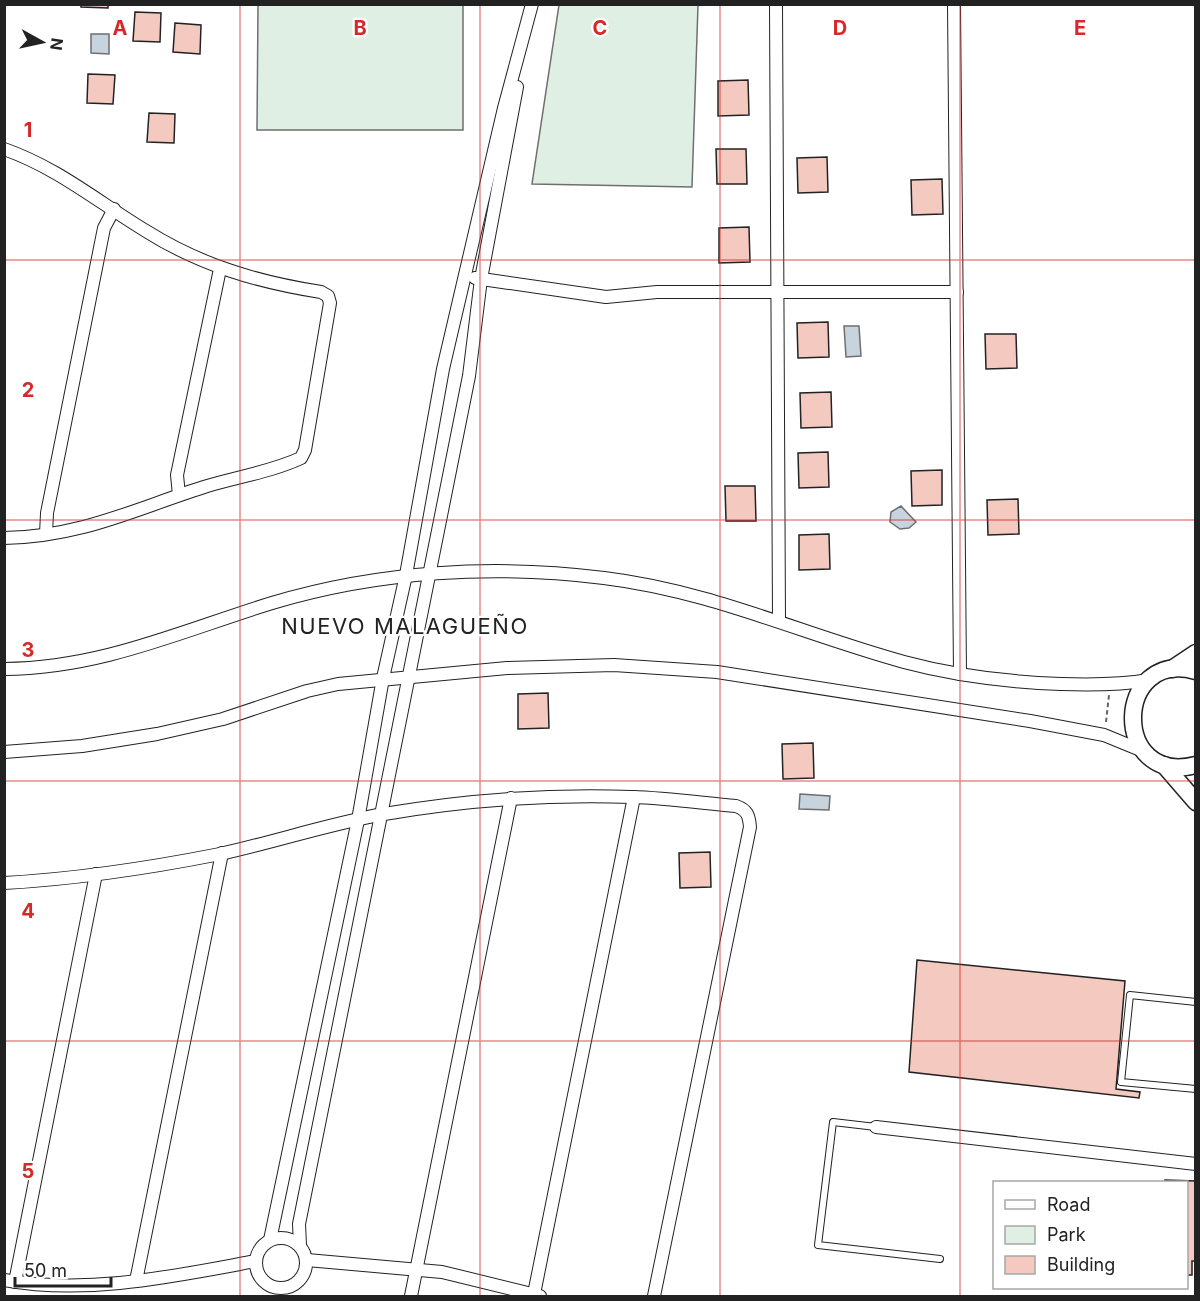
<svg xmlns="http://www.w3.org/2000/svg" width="1200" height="1301" viewBox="0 0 1200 1301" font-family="Inter,sans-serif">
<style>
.green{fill:#e0efe3;stroke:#6f6f6f;stroke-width:1.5}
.water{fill:#c7d3dd;stroke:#6f6f6f;stroke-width:1.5}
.building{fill:#f3c9c0;stroke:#222;stroke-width:1.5}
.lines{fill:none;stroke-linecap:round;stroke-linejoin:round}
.service-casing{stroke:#222;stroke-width:8}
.minor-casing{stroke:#222;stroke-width:14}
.secondary-casing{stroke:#222;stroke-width:19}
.path{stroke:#646464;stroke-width:2;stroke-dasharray:4.5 3;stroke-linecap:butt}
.service{stroke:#fff;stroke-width:6}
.minor{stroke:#fff;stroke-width:12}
.secondary{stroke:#fff;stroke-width:16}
.grid{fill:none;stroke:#d62828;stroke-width:1.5;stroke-opacity:0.55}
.labels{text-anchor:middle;stroke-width:4.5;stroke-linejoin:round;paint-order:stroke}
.neighbourhood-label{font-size:22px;letter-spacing:1.5px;fill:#222;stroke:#fff}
.grid-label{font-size:20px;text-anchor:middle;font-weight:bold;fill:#d62828;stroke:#fff;stroke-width:4.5;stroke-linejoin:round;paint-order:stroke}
</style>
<rect width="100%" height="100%" fill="#fff"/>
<g class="green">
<polygon points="258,5 463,5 463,130 257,130"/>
<polygon points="559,5 698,5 692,187 532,184"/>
</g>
<g class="water">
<polygon points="91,34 109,34 109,54 91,53"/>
<polygon points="844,326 859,326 861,356 846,357"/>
<polygon points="901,506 916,522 909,528 900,529 890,522 891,512"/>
<polygon points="800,794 830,796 829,810 799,809"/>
</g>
<g class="building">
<polygon points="81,4 108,4 108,8 81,7"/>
<polygon points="135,12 161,13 160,42 133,41"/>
<polygon points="175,23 201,25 200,54 173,52"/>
<polygon points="88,74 115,75 113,104 87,103"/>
<polygon points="748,80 749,115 718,116 718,81"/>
<polygon points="149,113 175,114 174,143 147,142"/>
<polygon points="716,149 746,149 747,184 717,184"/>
<polygon points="827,157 828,192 798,193 797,158"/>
<polygon points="942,179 943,214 912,215 911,180"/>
<polygon points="749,227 750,262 719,263 719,228"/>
<polygon points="828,322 829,357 798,358 797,323"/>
<polygon points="985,334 1016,334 1017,368 986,369"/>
<polygon points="831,392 832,427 801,428 800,393"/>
<polygon points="828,452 829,487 799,488 798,453"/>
<polygon points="942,470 942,505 912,506 911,471"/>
<polygon points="725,486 755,486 756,521 726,521"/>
<polygon points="1018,499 1019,534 988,535 987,500"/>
<polygon points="829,534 830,569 799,570 799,535"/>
<polygon points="548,693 549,728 518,729 518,694"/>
<polygon points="813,743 814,778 783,779 782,744"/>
<polygon points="710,852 711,887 680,888 679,853"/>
<polygon points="917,960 1125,981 1116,1089 1140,1092 1139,1098 909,1072"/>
<polygon points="1165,1180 1196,1181 1196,1261 1192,1261 1192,1275 1186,1275 1186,1182 1165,1182"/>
</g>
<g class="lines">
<g class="service-casing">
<g id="service">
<polyline points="1196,1002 1130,995 1121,1082 1196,1089"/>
<polyline points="876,1127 833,1122 818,1245 940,1259"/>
</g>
</g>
<g class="minor-casing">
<g id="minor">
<polyline points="776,4 779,620"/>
<polyline points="954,4 960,674"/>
<path d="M 4,149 C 58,168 98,202 146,231 C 200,265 257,282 321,292 L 328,296 L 330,303 L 305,450 L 301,458 C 271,472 236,477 204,487 C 135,509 80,537 4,538"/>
<polyline points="475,278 606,297 657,292 957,292"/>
<polyline points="179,495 177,475 220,269"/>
<polyline points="46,534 47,513 104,228 114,209"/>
<path d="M 4,669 C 102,668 181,631 272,603 C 379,571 494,564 604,578 C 711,591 802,634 904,662 C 956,676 1008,682 1061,684 C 1091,685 1120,685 1149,680"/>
<polyline points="4,752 82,746 157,734 223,719 307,691 338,684 507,668 614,665 717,672 1030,721 1104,735 1143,751"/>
<path d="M 4,883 C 77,879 149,868 220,854 C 275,842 328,824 384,814 C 466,800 549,794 632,797 C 667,798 702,803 736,806 C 747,810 749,815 750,827 L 654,1296"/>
<polyline points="876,1127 1196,1164"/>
<circle cx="281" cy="1263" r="25"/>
<polyline points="270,1240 358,820 383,678 406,575 443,369 504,108 532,4"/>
<polyline points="300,1245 299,1224 469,376 481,279 517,87"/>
<polyline points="307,1260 442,1272 540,1296"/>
<path d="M 4,1280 C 88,1295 174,1276 256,1261"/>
<polyline points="136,1281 222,853"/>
<polyline points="15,1282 96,874"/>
<polyline points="534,1294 634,797"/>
<polyline points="411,1296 511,798"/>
</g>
</g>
<g class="secondary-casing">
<g id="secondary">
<polyline points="1172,669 1196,653"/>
<path d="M 1196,671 C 1113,648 1111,787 1196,765"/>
<polyline points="1164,765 1196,802"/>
</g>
</g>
<polyline class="path" points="1106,722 1109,695"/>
<use href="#service" class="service"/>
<use href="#minor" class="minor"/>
<use href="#secondary" class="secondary"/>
</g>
<path class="grid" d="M 240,4 L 240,1296M 480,4 L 480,1296M 720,4 L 720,1296M 960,4 L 960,1296M 4,260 L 1196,260M 4,520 L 1196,520M 4,781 L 1196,781M 4,1041 L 1196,1041"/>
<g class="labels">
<g class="neighbourhood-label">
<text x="405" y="634">NUEVO MALAGUEÑO</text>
</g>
</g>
<g class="grid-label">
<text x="120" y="35">A</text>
<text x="360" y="35">B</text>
<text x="600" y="35">C</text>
<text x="840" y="35">D</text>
<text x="1080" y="35">E</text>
<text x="28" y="137">1</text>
<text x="28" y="397">2</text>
<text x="28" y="657">3</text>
<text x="28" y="918">4</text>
<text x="28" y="1178">5</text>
</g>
<rect width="1200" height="1301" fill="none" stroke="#222222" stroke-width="12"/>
<rect x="993" y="1181" width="195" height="108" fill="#ffffff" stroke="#a7a7a7" stroke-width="1.5"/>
<rect x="1005" y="1200" width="30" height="9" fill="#ffffff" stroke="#a7a7a7" stroke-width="1.5"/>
<text x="1047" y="1211" font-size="18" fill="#222222">Road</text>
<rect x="1005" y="1226" width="30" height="18" fill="#e0efe3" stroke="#a7a7a7" stroke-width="1.5"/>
<text x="1047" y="1241" font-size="18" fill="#222222">Park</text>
<rect x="1005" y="1256" width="30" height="18" fill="#f3c9c0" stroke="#a7a7a7" stroke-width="1.5"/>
<text x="1047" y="1271" font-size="18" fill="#222222">Building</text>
<g transform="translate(42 42) rotate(98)" stroke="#ffffff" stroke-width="4.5" paint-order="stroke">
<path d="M0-4.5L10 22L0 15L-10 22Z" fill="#222222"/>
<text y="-9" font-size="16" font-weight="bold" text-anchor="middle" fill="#222222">N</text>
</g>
<path d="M15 1277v9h96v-9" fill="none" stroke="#222222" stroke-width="3"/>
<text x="24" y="1277" font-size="18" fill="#222222" stroke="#ffffff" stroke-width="4.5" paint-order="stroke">50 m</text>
</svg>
